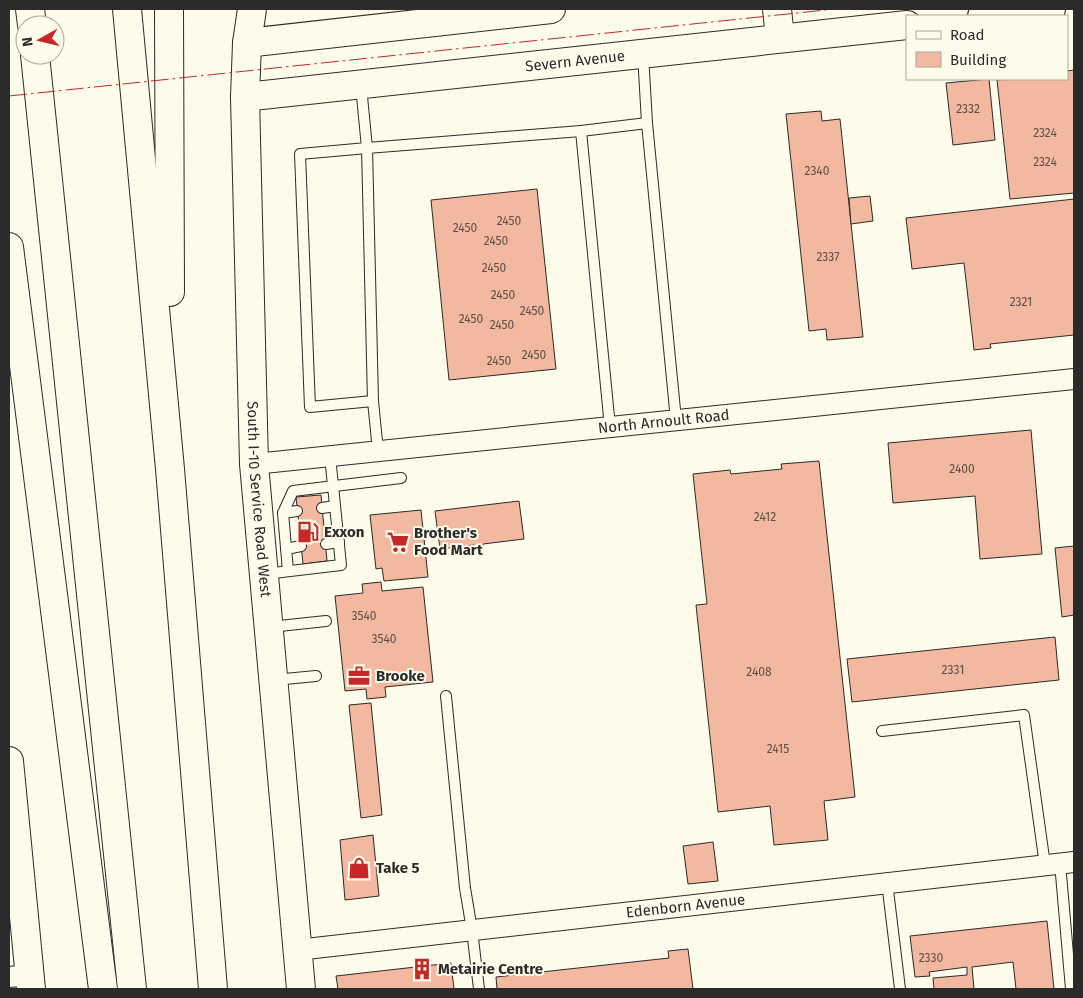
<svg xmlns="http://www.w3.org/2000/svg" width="1083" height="998" viewBox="0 0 1083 998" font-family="'Fira Sans',sans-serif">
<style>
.building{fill:#f2b8a0;stroke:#2b2b2b}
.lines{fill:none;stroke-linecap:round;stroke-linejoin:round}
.lane-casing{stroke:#2b2b2b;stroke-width:12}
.street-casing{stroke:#2b2b2b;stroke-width:22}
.secondary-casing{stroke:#2b2b2b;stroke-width:30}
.highway-casing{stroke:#2b2b2b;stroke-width:30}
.lane{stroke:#fdfbea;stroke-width:10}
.street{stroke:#fdfbea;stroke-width:20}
.secondary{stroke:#fdfbea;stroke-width:28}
.highway{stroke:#fdfbea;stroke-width:28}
.power{stroke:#c62828;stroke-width:1;stroke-dasharray:18 4 2.5 4;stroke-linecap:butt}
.labels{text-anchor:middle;stroke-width:4;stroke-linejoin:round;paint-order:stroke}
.number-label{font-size:12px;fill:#5d4e48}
.street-label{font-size:15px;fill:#2b2b2b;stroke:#fdfbea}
.poi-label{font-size:15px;font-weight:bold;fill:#2b2b2b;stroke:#fdfbea;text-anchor:start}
</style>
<rect width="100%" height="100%" fill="#fdfbea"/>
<g class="building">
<polygon points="1074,70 1074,193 1010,199 997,80 1007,79 1067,79 1067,71"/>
<polygon points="989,79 995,140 953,145 946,83"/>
<polygon points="821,111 822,121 840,119 863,337 827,340 826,329 809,331 786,114"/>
<polygon points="537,189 556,369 449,380 431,200"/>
<polygon points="870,196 873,221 851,224 849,198"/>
<polygon points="1074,199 1074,335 990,344 991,348 974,350 964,263 912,269 906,218"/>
<polygon points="1031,430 1042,554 980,559 975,496 893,503 888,443"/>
<polygon points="819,461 855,797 824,801 828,840 774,845 770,806 718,812 696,605 707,604 693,474 730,470 731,474 782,469 781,464"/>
<polygon points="321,495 327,561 303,564 296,497"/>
<polygon points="519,501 524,539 483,544 483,546 480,546 480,551 475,551 474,545 440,549 435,511"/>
<polygon points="421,510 428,577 384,581 382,568 376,569 370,515"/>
<polygon points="1074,546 1074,615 1062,617 1055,548"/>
<polygon points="381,582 382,591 423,587 433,682 385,687 386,697 367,699 366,689 345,691 335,596 363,593 362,584"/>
<polygon points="1055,637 1059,680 852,702 847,659"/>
<polygon points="371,703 382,815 361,818 349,705"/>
<polygon points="373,835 379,896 345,900 340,840"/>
<polygon points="713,842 718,881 688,884 683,846"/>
<polygon points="1047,921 1054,989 1016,989 1013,962 972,967 974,989 934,989 933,978 967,975 967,967 929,972 930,976 915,977 910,936"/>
<polygon points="688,949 693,989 497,989 496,977 669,958 668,951"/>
<polygon points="451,963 454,989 338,989 336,976"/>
</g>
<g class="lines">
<g class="lane-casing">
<g id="lane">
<polyline points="643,54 647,123"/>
<polyline points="361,86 367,148 300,154 310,407 373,401 378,451"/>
<polyline points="581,131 647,123 676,420"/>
<polyline points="373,401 367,148 581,131 610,427"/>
<polyline points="322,508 335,506"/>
<polyline points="283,513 297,511"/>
<polyline points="326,544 339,542"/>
<polyline points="286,549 301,546"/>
<polyline points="288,571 283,513 293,491 401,478"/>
<polyline points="265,574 341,565 330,456"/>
<polyline points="270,627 326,621"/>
<polyline points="274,680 316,676"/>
<polyline points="446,696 465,888 472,930 479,989"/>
<polyline points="882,731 1024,715 1045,865"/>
<polyline points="1060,863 1071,989"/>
<polyline points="887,882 900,989"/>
</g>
</g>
<g class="street-casing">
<g id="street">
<path id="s1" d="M 254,464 L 1074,379"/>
<path id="s2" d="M 297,950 L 1074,862"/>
<polyline points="9,977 30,975"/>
</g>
</g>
<g class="secondary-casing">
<g id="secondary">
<path id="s3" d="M 252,9 L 247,43 L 245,97 L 254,464 L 301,989"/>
<polyline points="777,9 780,38"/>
<polyline points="982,16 1051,9"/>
<polyline points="247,43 551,9"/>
<path id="s4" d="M 245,97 L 907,25"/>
<polyline points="9,761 31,989"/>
</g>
</g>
<g class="highway-casing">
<g id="highway">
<polyline points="30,9 32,25"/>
<polyline points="127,9 170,469 213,989"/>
<polyline points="169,9 170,292"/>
<polyline points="35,55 132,989"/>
<polyline points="9,247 103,989"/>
</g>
</g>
<use href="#lane" class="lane"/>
<use href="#street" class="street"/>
<use href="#secondary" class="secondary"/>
<use href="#highway" class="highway"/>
<polyline class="power" points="9,96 835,9"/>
</g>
<defs>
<g id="fuel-bare" transform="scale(1.725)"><path d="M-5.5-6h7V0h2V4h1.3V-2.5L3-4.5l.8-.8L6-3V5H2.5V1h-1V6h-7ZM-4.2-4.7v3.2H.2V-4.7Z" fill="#c62828" stroke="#fdfbea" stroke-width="2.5" paint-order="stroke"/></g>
<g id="supermarket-bare" transform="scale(1.725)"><path d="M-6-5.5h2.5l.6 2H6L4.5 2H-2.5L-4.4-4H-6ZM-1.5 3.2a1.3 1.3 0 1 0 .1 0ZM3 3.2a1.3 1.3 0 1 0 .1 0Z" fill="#c62828" stroke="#fdfbea" stroke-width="2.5" paint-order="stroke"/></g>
<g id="office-bare" transform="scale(1.725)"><path d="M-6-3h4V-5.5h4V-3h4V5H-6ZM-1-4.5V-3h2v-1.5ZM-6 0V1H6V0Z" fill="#c62828" stroke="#fdfbea" stroke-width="2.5" paint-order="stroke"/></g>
<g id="shop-bare" transform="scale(1.725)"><path d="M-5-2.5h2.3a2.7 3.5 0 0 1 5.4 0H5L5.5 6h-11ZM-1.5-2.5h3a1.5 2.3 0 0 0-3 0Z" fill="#c62828" stroke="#fdfbea" stroke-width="2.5" paint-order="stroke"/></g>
<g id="building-bare" transform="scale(1.725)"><path d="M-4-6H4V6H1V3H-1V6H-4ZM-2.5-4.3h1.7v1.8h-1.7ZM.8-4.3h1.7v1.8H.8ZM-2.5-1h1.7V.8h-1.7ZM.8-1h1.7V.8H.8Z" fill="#c62828" stroke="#fdfbea" stroke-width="2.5" paint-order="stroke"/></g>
</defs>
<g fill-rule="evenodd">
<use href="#fuel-bare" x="308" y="532"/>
<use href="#supermarket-bare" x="398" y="542"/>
<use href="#office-bare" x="359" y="676"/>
<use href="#shop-bare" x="359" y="868"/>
<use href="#building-bare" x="422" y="969"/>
</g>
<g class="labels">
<g class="number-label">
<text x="968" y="113">2332</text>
<text x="1045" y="137">2324</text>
<text x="1045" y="166">2324</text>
<text x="817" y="175">2340</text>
<text x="509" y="225">2450</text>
<text x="465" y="232">2450</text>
<text x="496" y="245">2450</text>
<text x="828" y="261">2337</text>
<text x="494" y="272">2450</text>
<text x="503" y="299">2450</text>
<text x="1021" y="306">2321</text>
<text x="532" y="315">2450</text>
<text x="471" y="323">2450</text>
<text x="502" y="329">2450</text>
<text x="534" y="359">2450</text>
<text x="499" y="365">2450</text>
<text x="962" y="473">2400</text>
<text x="765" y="521">2412</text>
<text x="364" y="620">3540</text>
<text x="384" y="643">3540</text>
<text x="953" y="674">2331</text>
<text x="759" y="676">2408</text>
<text x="778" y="753">2415</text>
<text x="931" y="962">2330</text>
</g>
<g class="street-label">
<text dy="5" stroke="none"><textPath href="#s4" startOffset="332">Severn Avenue</textPath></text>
<text dy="5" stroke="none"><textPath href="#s1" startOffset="412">North Arnoult Road</textPath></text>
<text dy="5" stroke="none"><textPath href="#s3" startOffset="491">South I-10 Service Road West</textPath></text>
<text dy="5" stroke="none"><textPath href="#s2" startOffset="391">Edenborn Avenue</textPath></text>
</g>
<g class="poi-label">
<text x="324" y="537">Exxon</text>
<text x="414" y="538">Brother's<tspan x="414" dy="17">Food Mart</tspan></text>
<text x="376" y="681">Brooke</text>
<text x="376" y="873">Take 5</text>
<text x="438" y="974">Metairie Centre</text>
</g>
</g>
<rect width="1083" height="998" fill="none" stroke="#2b2b2b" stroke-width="20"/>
<rect x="906" y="15" width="162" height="65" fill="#fdfbea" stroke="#a9a89e"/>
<rect x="916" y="31" width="25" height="8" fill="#fdfbea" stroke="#a9a89e"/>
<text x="950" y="40" font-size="15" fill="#2b2b2b">Road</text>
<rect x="916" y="52" width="25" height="15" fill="#f2b8a0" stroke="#a9a89e"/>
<text x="950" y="65" font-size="15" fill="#2b2b2b">Building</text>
<g transform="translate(40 40) rotate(262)"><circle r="24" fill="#fdfbea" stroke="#a9a89e"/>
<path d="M0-4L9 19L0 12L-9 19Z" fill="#c62828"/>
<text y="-8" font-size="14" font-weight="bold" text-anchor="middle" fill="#2b2b2b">N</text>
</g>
</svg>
